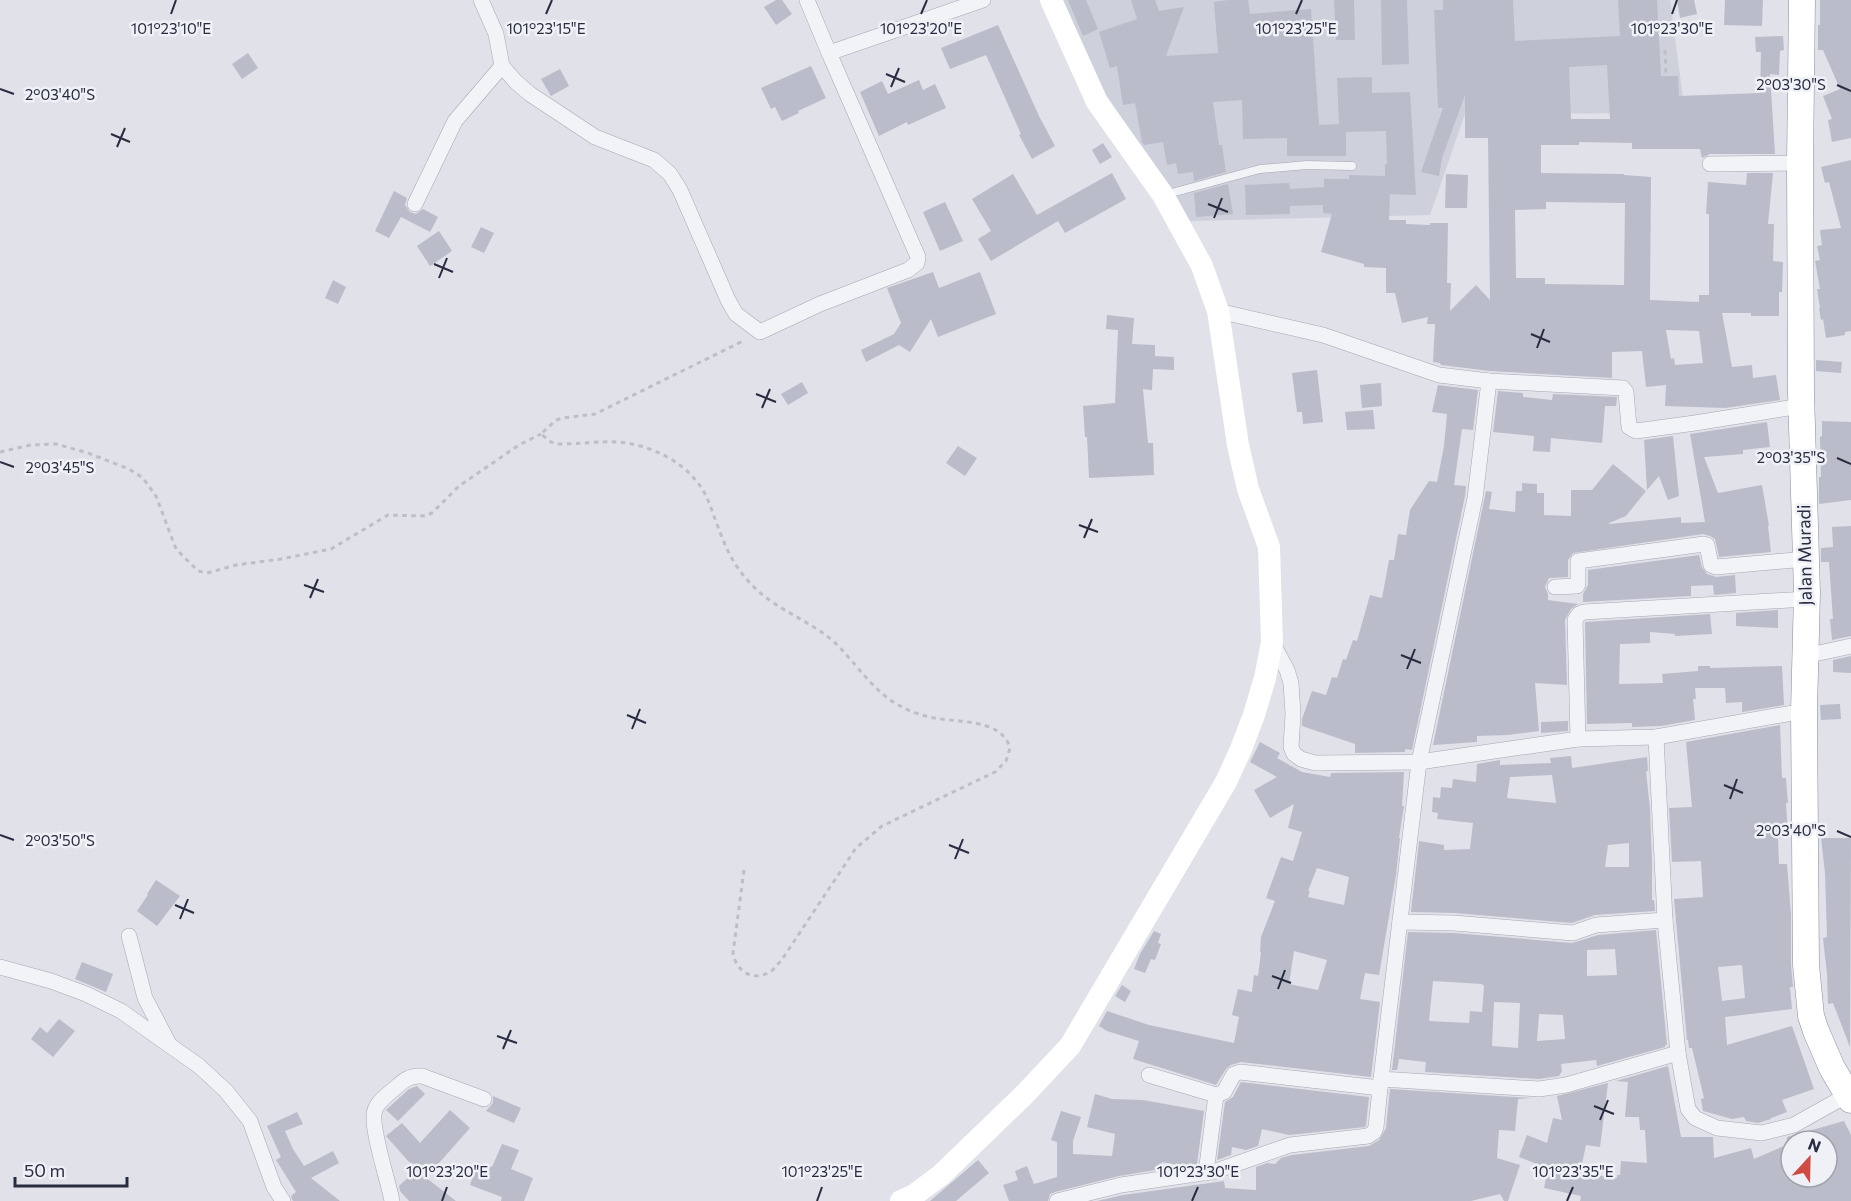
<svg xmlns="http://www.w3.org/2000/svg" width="1851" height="1201" viewBox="0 0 1851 1201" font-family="Commissioner,sans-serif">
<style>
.built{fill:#ced0db}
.building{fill:#babcc9;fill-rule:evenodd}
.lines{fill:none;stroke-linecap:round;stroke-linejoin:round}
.service-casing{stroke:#a5a7b3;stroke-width:9}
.minor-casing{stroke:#a5a7b3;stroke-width:16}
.trunk-casing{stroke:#878ca0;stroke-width:27}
.path{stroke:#bdbfc7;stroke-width:3;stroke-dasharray:4.5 4.5;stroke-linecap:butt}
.service{stroke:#f2f3f7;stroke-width:8}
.minor{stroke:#f2f3f7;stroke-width:15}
.secondary{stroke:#fff;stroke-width:22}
.trunk{stroke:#fff;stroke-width:26}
.ticks{fill:none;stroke:#282c40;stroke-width:2}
.labels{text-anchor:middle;stroke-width:5;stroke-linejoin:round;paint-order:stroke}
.street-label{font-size:18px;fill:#282c40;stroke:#eff1f6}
.ticks-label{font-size:15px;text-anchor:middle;fill:#282c40;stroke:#eff1f6;stroke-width:5;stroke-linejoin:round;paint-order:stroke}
</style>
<rect width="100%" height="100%" fill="#e0e1e9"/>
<polygon class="built" points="1062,0 1670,0 1685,113 1465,114 1430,215 1190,221 1105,93"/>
<g class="building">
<polygon points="776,0 782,0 792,14 776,25 764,7"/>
<polygon points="1068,0 1086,0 1098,29 1083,36"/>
<path d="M 1131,0 L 1155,0 L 1159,11 L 1184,7 L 1166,56 L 1218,53 L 1214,2 L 1228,0 L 1248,0 L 1250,14 L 1311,9 L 1319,125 L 1339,124 L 1337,78 L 1372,77 L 1372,93 L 1410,92 L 1416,195 L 1390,194 L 1389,220 L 1406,220 L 1406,224 L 1430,225 L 1430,223 L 1448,223 L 1447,283 L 1451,283 L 1450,311 L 1476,285 L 1490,300 L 1488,138 L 1465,138 L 1465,95 L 1442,158 L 1439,176 L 1421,172 L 1443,108 L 1438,108 L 1434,10 L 1443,10 L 1443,0 L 1513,0 L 1515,41 L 1620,36 L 1618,0 L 1657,0 L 1661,76 L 1678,76 L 1679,96 L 1760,93 L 1761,52 L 1756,52 L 1755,37 L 1783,36 L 1784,50 L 1780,51 L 1779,75 L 1770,74 L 1775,154 L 1710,154 L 1702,158 L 1700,149 L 1632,149 L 1632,143 L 1579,142 L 1579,145 L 1541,145 L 1541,173 L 1624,174 L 1624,175 L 1651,177 L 1650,300 L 1699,302 L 1699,295 L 1709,295 L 1709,214 L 1706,214 L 1708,182 L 1746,185 L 1747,173 L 1773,173 L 1768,224 L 1774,224 L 1773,261 L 1783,262 L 1782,292 L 1779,292 L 1779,316 L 1751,316 L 1751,313 L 1722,313 L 1732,367 L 1752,365 L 1753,378 L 1776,375 L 1780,400 L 1725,408 L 1665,406 L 1666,385 L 1646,387 L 1642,351 L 1612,352 L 1612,378 L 1490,371 L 1441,365 L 1440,363 L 1433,362 L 1435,324 L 1427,324 L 1428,317 L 1402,323 L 1395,293 L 1386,293 L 1386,268 L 1364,267 L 1364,264 L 1321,252 L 1332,214 L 1323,213 L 1323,205 L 1290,206 L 1290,214 L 1246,215 L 1245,185 L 1289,183 L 1290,189 L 1324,187 L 1324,179 L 1349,179 L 1349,175 L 1385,176 L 1385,164 L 1387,164 L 1386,131 L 1346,132 L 1346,156 L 1287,156 L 1287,138 L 1243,139 L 1242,100 L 1213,102 L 1219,145 L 1222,145 L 1226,172 L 1194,181 L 1193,172 L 1178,174 L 1176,163 L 1167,165 L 1163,142 L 1144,145 L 1142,142 L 1135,103 L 1123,105 L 1117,66 L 1110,68 L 1099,32 L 1137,19 ZM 1607,65 L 1610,119 L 1571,119 L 1569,67 ZM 1546,202 L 1625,203 L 1624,285 L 1545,284 L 1545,278 L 1516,278 L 1515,210 L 1546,209 ZM 1666,330 L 1699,331 L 1703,363 L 1675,365 L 1674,358 L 1671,359 Z"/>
<polygon points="1334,0 1354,0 1355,40 1336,40"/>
<polygon points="1381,0 1407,0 1409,64 1382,65"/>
<polygon points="1677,0 1694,0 1697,14 1680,18"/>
<polygon points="1725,0 1763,0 1762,26 1724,25"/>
<polygon points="1820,0 1851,0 1851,138 1832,142 1828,120 1832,119 1823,96 1840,89 1823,50 1818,50 1818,25 1820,25"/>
<polygon points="998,25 1039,116 1055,146 1032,159 1019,135 1021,134 986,55 950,69 941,48"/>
<polygon points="248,53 258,68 242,79 232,64"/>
<polygon points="811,66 826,98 798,111 799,113 782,121 775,107 771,109 761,88"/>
<polygon points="560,69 569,86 551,96 541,79"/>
<polygon points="919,80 923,90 935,84 946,108 908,125 907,122 879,136 860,92 882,81 888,94"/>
<polygon points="1103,143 1112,157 1100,164 1092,150"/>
<polygon points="1851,160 1851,331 1845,332 1845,335 1826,338 1823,319 1821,320 1819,308 1820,308 1817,289 1820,289 1815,261 1820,260 1817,246 1822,245 1820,230 1841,228 1829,182 1825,183 1821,167"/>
<polygon points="1112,173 1126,199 1065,233 1058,221 991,261 978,239 991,231 972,199 1013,174 1037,215"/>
<polygon points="1446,174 1468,175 1467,208 1445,208"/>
<polygon points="1228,184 1233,214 1196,217 1194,193"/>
<polygon points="394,191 407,198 405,205 410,212 416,214 423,209 438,217 430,232 401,217 389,238 375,231"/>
<polygon points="945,202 963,241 940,251 923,212"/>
<polygon points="481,227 494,233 484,253 471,247"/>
<polygon points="439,231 452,251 430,266 417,246"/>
<polygon points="933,272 939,288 980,272 996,314 938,337 931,319 910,352 899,345 866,362 861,350 894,334 901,323 887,288"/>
<polygon points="333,280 346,287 338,304 325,298"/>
<polygon points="1107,315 1134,318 1132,344 1155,345 1155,356 1174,357 1174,370 1153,369 1152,390 1143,389 1148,443 1153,443 1154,475 1089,478 1087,437 1085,437 1083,406 1115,403 1118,330 1106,329"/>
<polygon points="1816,360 1842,362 1841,373 1816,371"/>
<polygon points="1317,370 1323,422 1303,424 1302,412 1297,412 1292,373"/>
<polygon points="802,382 808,393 788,405 781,394"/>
<polygon points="1381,383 1382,406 1362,408 1360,385"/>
<polygon points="1438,385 1478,390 1473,430 1462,429 1454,485 1466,486 1465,496 1413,745 1412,750 1405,749 1405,752 1355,753 1355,744 1302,726 1302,719 1312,691 1326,695 1332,677 1337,678 1343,659 1346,660 1353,640 1357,641 1370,595 1382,598 1389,560 1394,560 1398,534 1406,535 1410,510 1429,481 1437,482 1444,446 1447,414 1432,412"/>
<polygon points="1498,391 1523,393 1523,397 1552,400 1553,394 1617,397 1616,406 1605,406 1602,443 1551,438 1550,452 1533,451 1534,436 1493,432"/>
<polygon points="1373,410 1375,429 1347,430 1345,412"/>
<polygon points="1822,421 1851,422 1851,500 1819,504 1819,477 1821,477 1820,437 1822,436"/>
<polygon points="1767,422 1770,447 1743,450 1743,454 1704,457 1718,493 1762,485 1769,526 1768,526 1771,552 1719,557 1715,539 1710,536 1703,534 1573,553 1568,560 1568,577 1549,578 1545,587 1548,594 1548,600 1578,604 1571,609 1565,620 1567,685 1535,683 1539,731 1507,735 1477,736 1477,742 1433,745 1486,491 1492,492 1489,509 1515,512 1516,491 1522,491 1522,483 1537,484 1537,493 1544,493 1544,515 1571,516 1571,490 1592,490 1613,464 1646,491 1626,516 1609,523 1609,524 1681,517 1681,523 1705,522 1690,434"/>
<polygon points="1673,436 1679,496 1668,500 1659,476 1647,490 1644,440"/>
<polygon points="958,446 977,458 965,476 946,463"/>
<polygon points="1851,526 1851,636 1832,640 1830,619 1833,619 1829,562 1821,562 1821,548 1833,547 1832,527"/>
<polygon points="1699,555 1702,567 1707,574 1716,577 1735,575 1736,593 1714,595 1713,585 1691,586 1691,596 1583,602 1583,594 1588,585 1588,570"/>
<polygon points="1778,610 1778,628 1736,626 1736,613"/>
<polygon points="1710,614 1712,634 1675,636 1675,634 1650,632 1650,643 1620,644 1619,684 1663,683 1662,674 1698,671 1698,666 1710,666 1710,668 1782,666 1784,705 1742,712 1742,702 1726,703 1725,688 1695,688 1696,699 1693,699 1695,720 1661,726 1632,727 1632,723 1587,724 1585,622"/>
<polygon points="1851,656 1851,673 1833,672 1833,660"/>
<polygon points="1840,704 1841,719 1821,720 1820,705"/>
<polygon points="1568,721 1568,731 1541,733 1541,722"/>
<path d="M 1780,725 L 1782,778 L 1786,778 L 1788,803 L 1786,803 L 1788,837 L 1778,838 L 1779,864 L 1787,864 L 1791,915 L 1791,965 L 1793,987 L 1790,987 L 1792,1009 L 1725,1017 L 1727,1045 L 1792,1026 L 1814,1089 L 1782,1100 L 1787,1112 L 1771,1118 L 1771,1119 L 1758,1123 L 1746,1121 L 1744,1117 L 1732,1119 L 1703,1111 L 1701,1099 L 1704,1098 L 1692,1048 L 1689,1048 L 1688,1040 L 1687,1040 L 1674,899 L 1703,897 L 1701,861 L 1672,862 L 1669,808 L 1692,807 L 1686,742 ZM 1742,965 L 1745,998 L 1722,1001 L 1718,967 Z"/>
<path d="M 1260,742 L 1280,753 L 1277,758 L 1302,772 L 1330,777 L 1331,773 L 1404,772 L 1402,806 L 1404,806 L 1399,838 L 1400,838 L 1396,875 L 1379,975 L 1365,973 L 1360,999 L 1380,1002 L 1371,1077 L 1241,1062 L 1231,1065 L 1226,1069 L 1216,1085 L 1133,1059 L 1139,1041 L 1107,1031 L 1099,1026 L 1107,1011 L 1149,1025 L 1234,1043 L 1239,1017 L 1232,1015 L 1238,989 L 1252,992 L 1254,975 L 1258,976 L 1261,952 L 1260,952 L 1261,937 L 1275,901 L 1266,898 L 1281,857 L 1293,861 L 1302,832 L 1288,828 L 1294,804 L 1270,818 L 1254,790 L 1277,777 L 1250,762 ZM 1317,868 L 1349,877 L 1344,905 L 1308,897 L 1310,891 L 1308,891 ZM 1294,951 L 1327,960 L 1318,990 L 1289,984 Z"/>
<path d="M 1571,756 L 1572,768 L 1647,757 L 1648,771 L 1646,771 L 1650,809 L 1652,863 L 1652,900 L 1654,900 L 1655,911 L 1595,915 L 1572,923 L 1455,913 L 1411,912 L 1419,841 L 1444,845 L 1444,850 L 1470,849 L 1473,823 L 1437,819 L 1438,813 L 1432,812 L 1433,797 L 1440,798 L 1441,787 L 1452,788 L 1453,779 L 1476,782 L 1477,764 L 1500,760 L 1500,765 L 1551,763 L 1550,758 ZM 1552,775 L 1556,803 L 1507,798 L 1510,777 ZM 1629,843 L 1629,867 L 1605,867 L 1608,845 Z"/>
<polygon points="1821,838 1851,838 1850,1047 1833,1003 1828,1004 1827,974 1823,938 1827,937 1825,873"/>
<polygon points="156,880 180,896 157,926 137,911 148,895 147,894"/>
<path d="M 1656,930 L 1667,1045 L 1665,1045 L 1665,1047 L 1597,1066 L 1596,1060 L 1561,1064 L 1562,1071 L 1559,1076 L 1539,1079 L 1425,1072 L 1426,1062 L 1399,1059 L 1397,1070 L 1392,1070 L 1408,932 L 1454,933 L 1572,943 L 1598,935 ZM 1615,949 L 1617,975 L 1587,976 L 1587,950 ZM 1433,981 L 1482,984 L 1484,986 L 1482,1012 L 1470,1011 L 1469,1023 L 1429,1021 ZM 1494,1002 L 1520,1003 L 1518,1048 L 1492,1046 ZM 1539,1014 L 1563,1015 L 1565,1039 L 1537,1041 Z"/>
<polygon points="1154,931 1161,934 1158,943 1161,944 1155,960 1151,959 1145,973 1134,969 1140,954"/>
<polygon points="82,962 113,974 106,992 75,979"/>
<polygon points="1122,985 1131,991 1125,1002 1115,996"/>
<polygon points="59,1019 75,1031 53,1057 31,1039 40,1027 47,1033"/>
<polygon points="1668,1066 1681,1137 1713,1137 1714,1158 1751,1148 1754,1159 1791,1143 1791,1177 1827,1177 1827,1141 1787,1141 1787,1137 1844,1121 1851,1135 1851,1201 1580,1201 1581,1196 1544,1188 1548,1168 1519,1157 1527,1135 1547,1143 1553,1118 1562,1120 1557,1096 1608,1083 1600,1147 1586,1145 1580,1173 1617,1178 1617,1175 1620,1175 1621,1161 1647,1163 1645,1130 1640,1130 1639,1117 1625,1117 1628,1082 1616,1081"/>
<polygon points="1241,1082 1369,1097 1366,1125 1365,1127 1289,1135 1262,1129 1258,1146 1246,1150 1232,1147 1231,1155 1217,1160 1225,1102 1233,1097"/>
<polygon points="417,1086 425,1094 398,1121 386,1110 409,1089"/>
<polygon points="1390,1089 1531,1098 1518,1099 1515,1131 1499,1130 1497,1158 1520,1165 1508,1201 1504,1201 1500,1194 1471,1201 1097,1201 1123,1195 1224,1181 1225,1188 1256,1190 1256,1167 1267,1163 1275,1164 1281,1158 1292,1155 1369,1146 1379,1140 1386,1128"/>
<polygon points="1095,1094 1112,1099 1143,1100 1204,1111 1197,1164 1183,1166 1162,1162 1161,1169 1119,1176 1055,1192 1050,1194 1048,1201 1009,1201 1003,1185 1018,1180 1015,1171 1027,1166 1034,1184 1057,1177 1057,1142 1051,1140 1061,1111 1081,1117 1073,1141 1073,1154 1112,1156 1115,1134 1087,1127"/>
<polygon points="493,1096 521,1108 514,1123 486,1111 493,1103"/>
<polygon points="450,1110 470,1128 432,1171 409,1162 386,1136 402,1123 420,1143"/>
<polygon points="297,1112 303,1124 285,1131 293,1149 304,1166 333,1151 339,1163 311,1178 340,1201 293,1201 291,1196 296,1192 276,1160 281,1157 267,1126"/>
<polygon points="502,1144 519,1150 511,1169 533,1178 524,1201 501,1201 502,1197 470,1185 478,1162 492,1167"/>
<polygon points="978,1160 989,1173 956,1201 930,1201"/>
<polygon points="416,1170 456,1201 409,1201 400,1191 399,1186"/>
</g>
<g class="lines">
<g class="service-casing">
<polyline id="service" points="1164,195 1260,169 1307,165 1352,166"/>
</g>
<g class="minor-casing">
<g id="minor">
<polyline points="481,0 496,34 502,66 516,82 530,94 595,137 654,160 670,174 680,190 728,300 736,314 760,332 820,304 908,270 917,263 918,257 829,53 983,0"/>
<polyline points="807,0 829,53"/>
<polyline points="1710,164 1800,163"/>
<polyline points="415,204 455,121 502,66"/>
<polyline points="1218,311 1323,335 1439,375 1489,381 1623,388 1626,392 1629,427 1636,431 1695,423 1801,406"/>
<polyline points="1489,381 1475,498 1419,762 1381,1079 1539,1089 1566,1085 1678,1053"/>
<polyline points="1555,587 1577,586 1578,584 1578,561 1704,544 1707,545 1711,565 1716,567 1806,559"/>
<polyline points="1272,642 1287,670 1291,683 1293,714 1291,747 1294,754 1301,759 1315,763 1419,762 1578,739 1656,737 1804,711"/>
<polyline points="1805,656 1851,646"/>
<polyline points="1656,737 1665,920 1678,1053 1688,1109 1695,1118 1717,1128 1762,1133 1794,1125 1851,1093"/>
<polyline points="1578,739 1575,620 1579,614 1584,612 1806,599"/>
<polyline points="1400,922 1454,923 1573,933 1596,925 1665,920"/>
<polyline points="129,936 145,998 168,1042"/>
<polyline points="0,967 51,981 86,994 121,1011 199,1066 226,1091 250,1121 274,1187 283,1201"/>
<polyline points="1149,1075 1216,1095 1224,1092 1234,1074 1240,1072 1380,1088"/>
<polyline points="1206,1173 1216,1095"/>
<path d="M 392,1201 C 389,1183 369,1124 375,1110 C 378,1101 387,1095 394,1089 C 403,1081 409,1075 422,1076 L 484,1099"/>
<polyline points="1057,1201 1121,1185 1216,1171 1290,1145 1368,1136 1374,1132 1376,1127 1381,1079"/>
</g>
</g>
<g class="trunk-casing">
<polyline id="trunk" points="1802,0 1800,163 1801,393 1807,593 1804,711 1806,965 1811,1016 1816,1031 1832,1068 1851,1100"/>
</g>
<g class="path">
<polyline points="1665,50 1666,74"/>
<polyline points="0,452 31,445 56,444 88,453 129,469 143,478 156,496 176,549 198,571 207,573 236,565 281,559 331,549 388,515 425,516 432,513 459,486 519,445 541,434"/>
<path d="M 744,870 L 733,953 C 736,971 752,982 770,972 C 774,970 777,964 781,961 L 856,848 L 882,826 L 995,772 L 1006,761 L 1010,748 C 1001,716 952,724 926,716 C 913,713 900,707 889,699 C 867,683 852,658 832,640 C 803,616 769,608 744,576 C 725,554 718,524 707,498 C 692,465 654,445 618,442 C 599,441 579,444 559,444 L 551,442 L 541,434 L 556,420 L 563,418 L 595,414 L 745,340"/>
</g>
<use href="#service" class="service"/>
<use href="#minor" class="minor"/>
<polyline class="secondary" points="901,1201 914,1195 941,1175 1023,1096 1070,1046 1226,782 1241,749 1254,715 1265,678 1272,642 1269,547 1248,489 1238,445 1218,311 1202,266 1163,195 1097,102 1051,0"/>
<use href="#trunk" class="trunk"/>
</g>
<path class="ticks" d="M 171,14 L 176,0M 546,14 L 552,0M 921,14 L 927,0M 1296,14 L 1302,0M 1672,14 L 1677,0M 886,74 L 905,82M 1837,85 L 1851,91M 891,87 L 899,68M 0,89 L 14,94M 111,134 L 130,142M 117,147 L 125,128M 1208,204 L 1228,212M 1214,218 L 1222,198M 434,264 L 453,272M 439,278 L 447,258M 1531,334 L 1550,342M 1537,348 L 1544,329M 756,394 L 776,402M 762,408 L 770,389M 1837,458 L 1851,464M 0,462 L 14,467M 1079,525 L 1098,532M 1084,538 L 1092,519M 304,585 L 324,592M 310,598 L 318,579M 1401,655 L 1421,663M 1407,669 L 1415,649M 627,715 L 646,723M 632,729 L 640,709M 1724,785 L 1743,793M 1730,799 L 1737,779M 1837,831 L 1851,837M 0,835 L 14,840M 949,845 L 969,853M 955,859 L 963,839M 175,905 L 194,913M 180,919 L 188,899M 1272,976 L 1291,983M 1278,989 L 1285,970M 497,1036 L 517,1043M 503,1049 L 511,1030M 1594,1106 L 1614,1114M 1600,1120 L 1608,1100M 442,1201 L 447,1187M 817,1201 L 822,1187M 1192,1201 L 1198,1187M 1567,1201 L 1573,1187"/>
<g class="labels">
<g class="street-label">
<text transform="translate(1805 555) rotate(-91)" y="6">Jalan Muradi</text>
</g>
</g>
<g class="ticks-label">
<text x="171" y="34">101°23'10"E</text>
<text x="546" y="34">101°23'15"E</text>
<text x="921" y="34">101°23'20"E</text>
<text x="1296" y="34">101°23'25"E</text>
<text x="1672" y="34">101°23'30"E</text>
<text x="1791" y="90">2°03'30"S</text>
<text x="60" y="100">2°03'40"S</text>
<text x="1791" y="463">2°03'35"S</text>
<text x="60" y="473">2°03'45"S</text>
<text x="1791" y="836">2°03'40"S</text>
<text x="60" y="846">2°03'50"S</text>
<text x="447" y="1177">101°23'20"E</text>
<text x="822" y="1177">101°23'25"E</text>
<text x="1198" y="1177">101°23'30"E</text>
<text x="1573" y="1177">101°23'35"E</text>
</g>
<g transform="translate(1809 1159) rotate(22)"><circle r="28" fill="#eff1f6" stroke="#9fa2ad" stroke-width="1.5"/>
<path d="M0-4.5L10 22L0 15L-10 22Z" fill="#cf4b44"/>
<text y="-9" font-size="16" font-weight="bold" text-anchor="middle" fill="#282c40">N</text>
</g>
<path d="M15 1177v9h112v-9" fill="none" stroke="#282c40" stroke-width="3"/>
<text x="24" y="1177" font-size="18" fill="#282c40" stroke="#eff1f6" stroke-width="4.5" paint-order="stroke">50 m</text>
</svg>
